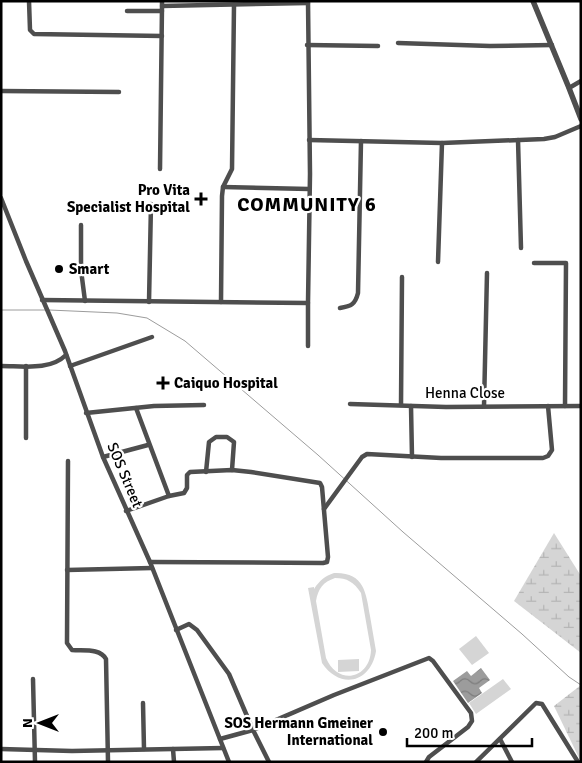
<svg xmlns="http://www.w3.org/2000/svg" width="582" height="763" viewBox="0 0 582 763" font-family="Signika,sans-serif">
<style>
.wetland{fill:url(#wetland-marsh)}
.pitch{fill:#d5d5d5;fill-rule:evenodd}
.water{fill:url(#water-waves)}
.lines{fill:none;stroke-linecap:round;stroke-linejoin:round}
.stream{stroke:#9c9c9c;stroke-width:1}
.minor{stroke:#4e4e4e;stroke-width:4.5}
.tertiary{stroke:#4e4e4e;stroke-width:5.5}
.poi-dot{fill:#000;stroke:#fff;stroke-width:2}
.labels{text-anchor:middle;stroke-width:4.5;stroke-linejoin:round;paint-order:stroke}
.poi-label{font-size:15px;font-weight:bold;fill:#000;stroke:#fff;text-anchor:end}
.street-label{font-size:15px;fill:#000;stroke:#fff}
.district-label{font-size:20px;font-weight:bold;letter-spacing:1px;fill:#000;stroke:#fff}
</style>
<defs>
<pattern id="wetland-marsh" width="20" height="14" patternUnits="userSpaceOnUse" patternTransform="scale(1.25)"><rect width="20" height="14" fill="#d5d5d5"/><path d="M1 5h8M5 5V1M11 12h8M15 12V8" fill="none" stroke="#b5b5b5"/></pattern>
<pattern id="water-waves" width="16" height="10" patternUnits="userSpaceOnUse" patternTransform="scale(1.25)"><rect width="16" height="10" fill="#9c9c9c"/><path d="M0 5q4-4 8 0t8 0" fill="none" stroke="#7d7d7d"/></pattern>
</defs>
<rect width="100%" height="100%" fill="#fff"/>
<g class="wetland">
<polygon points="554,533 581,576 581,653 514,601"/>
<polygon points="581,685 581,762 554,706"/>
</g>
<g class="pitch">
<path d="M 334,573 C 364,572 366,592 370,616 C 372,628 374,639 376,651 C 371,683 340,690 322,663 L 308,588 L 314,587 L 314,589 C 320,580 325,576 334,573 ZM 335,578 C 347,578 354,582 361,593 L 371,650 C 370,679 338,686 326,658 L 316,601 C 318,589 323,582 335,578 Z"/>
<polygon points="476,636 489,653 472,665 459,649"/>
<polygon points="359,659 359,671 338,672 338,660"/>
<polygon points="503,679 511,689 476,714 469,703"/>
</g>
<polygon class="water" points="481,668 490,680 479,688 482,693 468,703 453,681 467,671 471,676"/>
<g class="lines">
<g class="stream">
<polyline points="1,310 45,310"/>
<polyline points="49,310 117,313 147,318 185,341 318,455 403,532 522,634 569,677 581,685"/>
</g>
<g class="minor">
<polyline points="29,1 30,30 34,34 162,36"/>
<polyline points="162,1 162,6 308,3"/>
<polyline points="127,11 162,11"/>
<polyline points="398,43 490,46 552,45"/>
<polyline points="307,45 378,46"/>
<polyline points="569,88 581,81"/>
<polyline points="1,91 119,92"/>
<polyline points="309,140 442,143 544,139 555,137 581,126"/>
<polyline points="518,140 521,248"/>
<polyline points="160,169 162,6"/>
<polyline points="223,187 309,189"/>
<polyline points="1,198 26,261 65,351 103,457 150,562 229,762"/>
<polyline points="81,225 81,270 85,301"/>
<polyline points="438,262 442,143"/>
<polyline points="534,263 566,263 565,406"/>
<polyline points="42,300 308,303 310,174 308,1"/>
<polyline points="149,302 151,204"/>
<polyline points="221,302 222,196 223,187 232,169 234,5"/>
<polyline points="308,303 308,346"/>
<path d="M 340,308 C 351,306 355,305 358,293 L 361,141"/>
<path d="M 1,366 C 22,366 50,371 66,355"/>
<polyline points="70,366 152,337"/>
<polyline points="350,404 446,407 581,406"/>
<polyline points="401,405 402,277"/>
<polyline points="411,406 412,457"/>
<polyline points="484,406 487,273"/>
<polyline points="136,408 169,496"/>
<polyline points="86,413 154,406 204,405"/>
<polyline points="26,438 26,366"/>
<polyline points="103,457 148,445"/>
<path d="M 68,461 L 67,643 L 72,650 C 84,651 100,648 106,659 L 108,762"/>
<polyline points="206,472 209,442 216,437 227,437 234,442 232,470"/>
<polyline points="324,509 362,457 367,454 441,458 543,458 548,456 552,450 548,406"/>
<polyline points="126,511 169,496 184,493 187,488 187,475 190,472 232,470 251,472 320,483 322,487 328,557 327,562 323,563 150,562"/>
<polyline points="67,570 152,568"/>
<polyline points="176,630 189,624 197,630 229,674 253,730 220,739"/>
<polyline points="33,679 35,762"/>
<polyline points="143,703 144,749"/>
<polyline points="500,739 512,762"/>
<polyline points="1,749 72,751 223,748"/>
<polyline points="173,749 174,762"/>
<polyline points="269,762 253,730 334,695 429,658 433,661 471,713 472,721 468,727 429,757 426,762"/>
<polyline points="476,762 536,703 542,704 578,762"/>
</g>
<polyline class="tertiary" points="533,1 569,88 581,119"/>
</g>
<g class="poi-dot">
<path d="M198.5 191.5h5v5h5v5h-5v5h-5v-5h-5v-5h5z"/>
<circle cx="59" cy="269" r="5"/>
<path d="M160.5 375.5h5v5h5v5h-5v5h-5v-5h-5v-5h5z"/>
<circle cx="383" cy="732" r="5"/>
</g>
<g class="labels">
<g class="poi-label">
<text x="190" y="195">Pro Vita<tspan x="190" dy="17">Specialist Hospital</tspan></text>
<text x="69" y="274" text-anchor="start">Smart</text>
<text x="174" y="388" text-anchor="start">Caiquo Hospital</text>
<text x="373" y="728">SOS Hermann Gmeiner<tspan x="373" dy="17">International</tspan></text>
</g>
<g class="street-label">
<text x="465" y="398">Henna Close</text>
<text transform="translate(125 475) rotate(67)" y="5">SOS Street</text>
</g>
<g class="district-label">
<text x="307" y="211">COMMUNITY 6</text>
</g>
</g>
<rect width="582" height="763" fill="none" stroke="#000000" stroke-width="5"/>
<g transform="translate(40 723) rotate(270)" stroke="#ffffff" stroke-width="4" paint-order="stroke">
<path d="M0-4L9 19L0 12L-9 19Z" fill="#000000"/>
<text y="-8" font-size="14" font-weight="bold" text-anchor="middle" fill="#000000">N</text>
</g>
<path d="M407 738v8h125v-8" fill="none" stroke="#000000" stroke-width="2.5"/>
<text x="414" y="738" font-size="15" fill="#000000" stroke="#ffffff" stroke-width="4" paint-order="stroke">200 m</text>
</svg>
